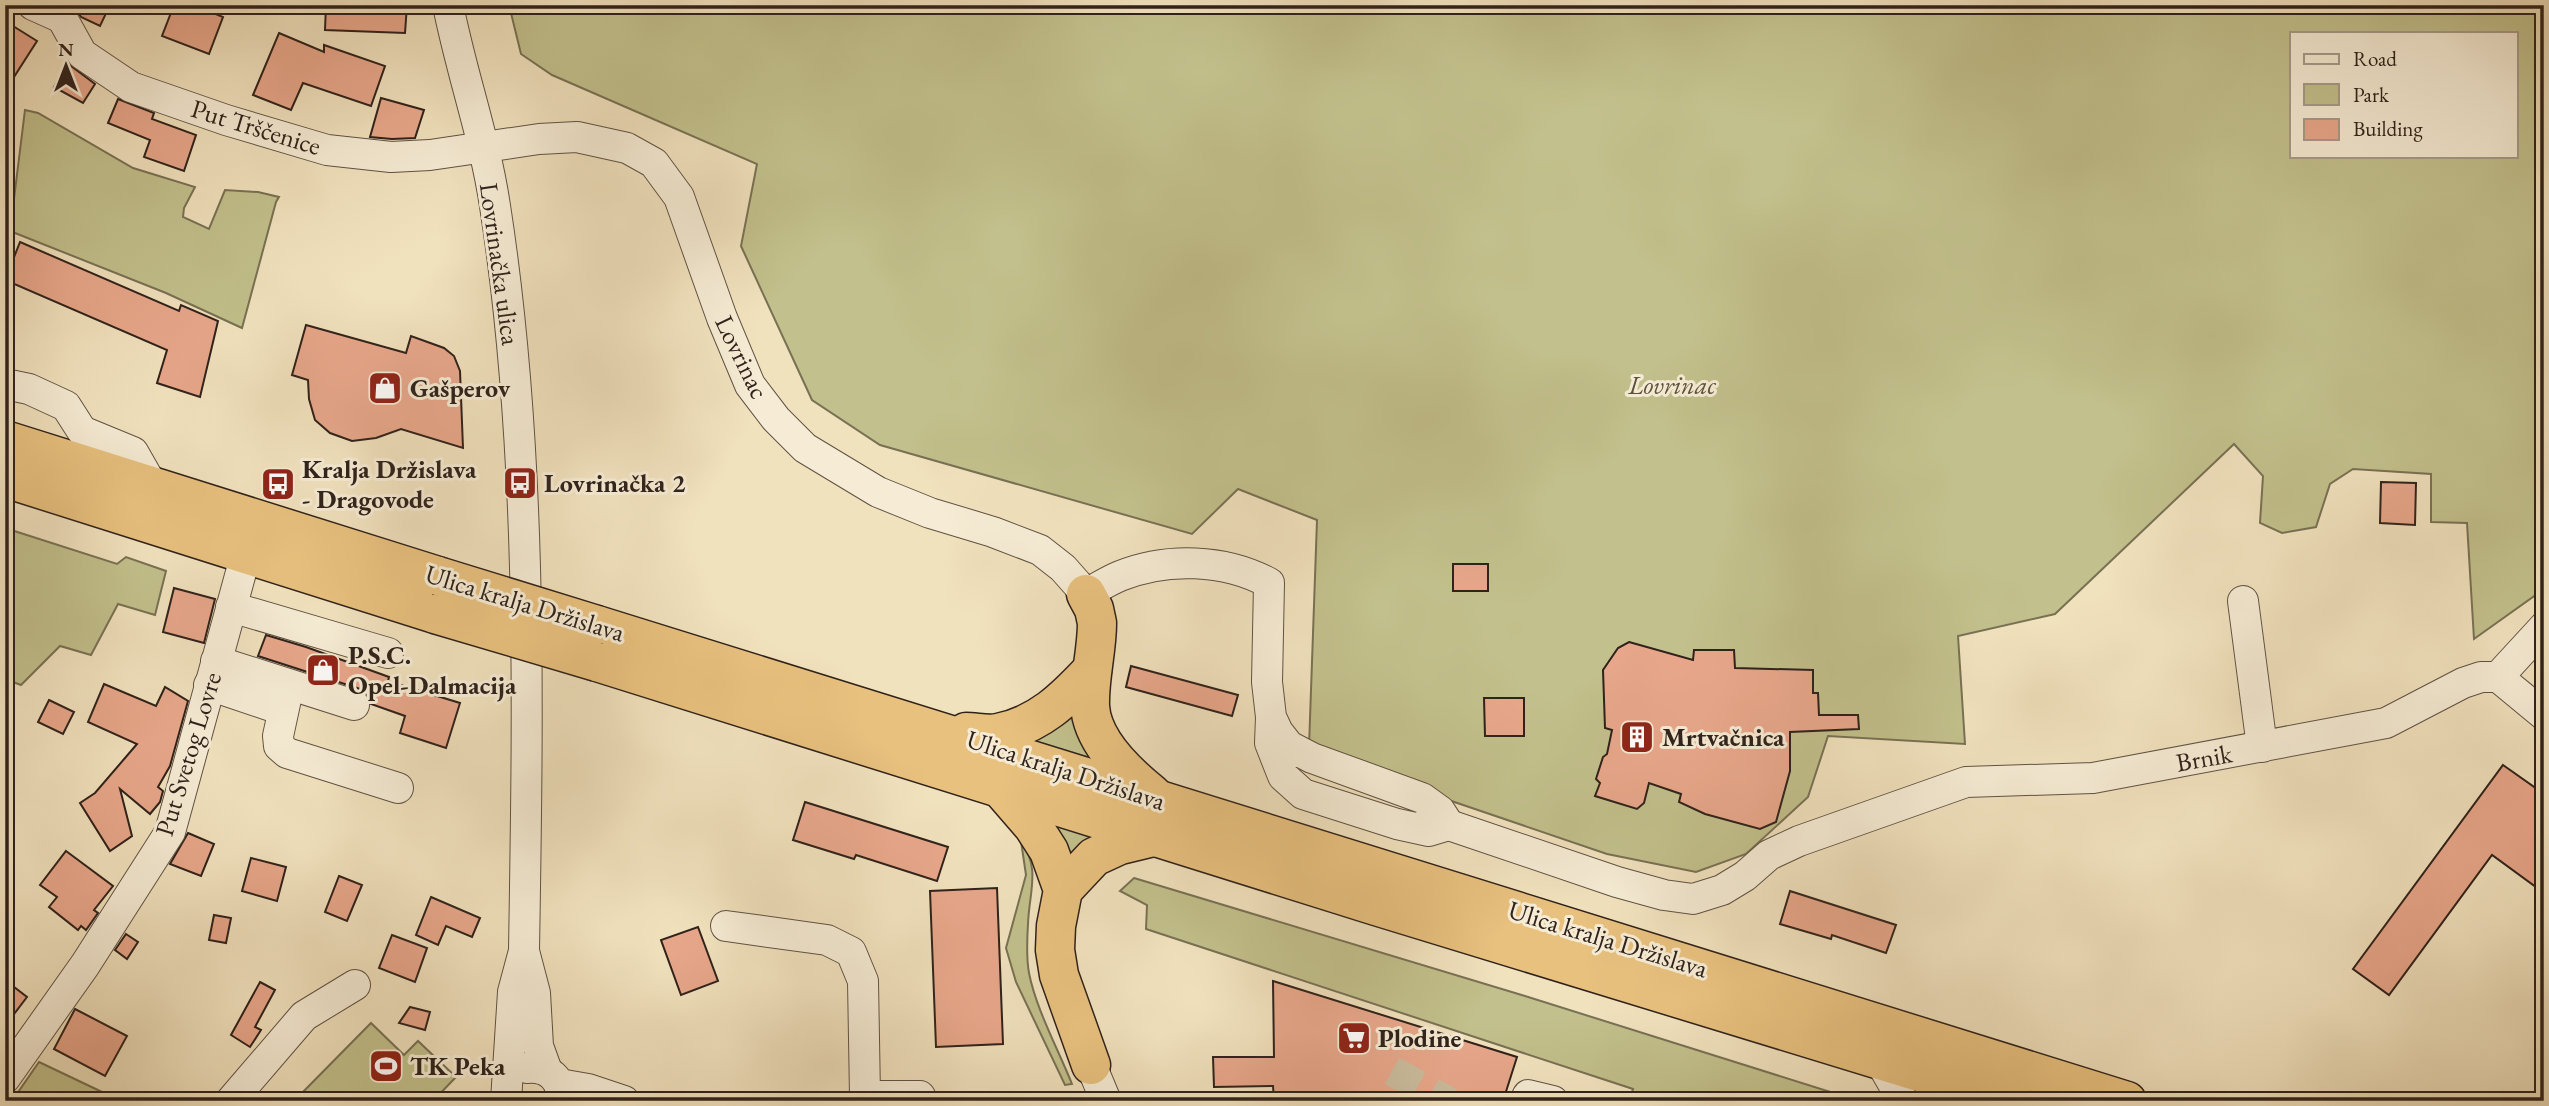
<svg xmlns="http://www.w3.org/2000/svg" width="2549" height="1106" viewBox="0 0 2549 1106" font-family="'EB Garamond',serif">
<style>
.green{fill:#c2c08c;stroke:#787154;stroke-width:2;fill-rule:evenodd}
.building{fill:#e8a78b;stroke:#2f221b;stroke-width:2}
.lines{fill:none;stroke-linecap:round;stroke-linejoin:round}
.minor-tunnel{stroke:#cabc9d;stroke-width:30;stroke-dasharray:30 15;stroke-linecap:butt}
.minor-casing{stroke:#605244;stroke-width:32}
.highway-casing{stroke:#2f221b;stroke-width:41}
.minor{stroke:#f6ecd5;stroke-width:30}
.highway{stroke:#e8c17f;stroke-width:38}
.highway-bridge-casing{stroke:#2f221b;stroke-width:41;stroke-linecap:butt}
.highway-bridge{stroke:#e8c17f;stroke-width:38}
.labels{text-anchor:middle;stroke-width:6;stroke-linejoin:round;paint-order:stroke}
.street-label{font-size:26px;fill:#2f221b;stroke:#f6ecd5}
.park-label{font-size:26px;font-style:italic;fill:#5b513d;stroke:#f6ecd5}
.poi-label{font-size:26px;font-weight:bold;fill:#2f221b;stroke:#f6ecd5;text-anchor:start}
</style>
<rect width="100%" height="100%" fill="#f1e2be"/>
<filter id="stains"><feTurbulence type="fractalNoise" baseFrequency=".00286" numOctaves="4"/><feColorMatrix values="0 0 0 0 .2 0 0 0 0 .09 0 0 0 0 .02 0 0 0 .5 -.17"/></filter>
<radialGradient id="worn" r=".72"><stop offset=".6" stop-color="#630" stop-opacity="0"/><stop offset="1" stop-color="#630" stop-opacity=".3"/></radialGradient>
<g class="green">
<path d="M 509,5 L 2544,5 L 2544,589 L 2474,639 L 2467,523 L 2431,522 L 2431,474 L 2353,469 L 2330,484 L 2316,527 L 2282,533 L 2260,523 L 2263,476 L 2234,444 L 2055,614 L 1958,636 L 1965,744 L 1828,736 L 1808,797 L 1746,854 L 1696,872 L 1607,854 L 1375,775 L 1309,747 L 1317,520 L 1238,489 L 1192,534 L 880,445 L 812,400 L 741,246 L 757,164 L 552,75 L 521,54 ZM 2292,33 L 2516,33 L 2516,156 L 2292,156 Z"/>
<polygon points="25,110 38,113 133,168 195,187 184,208 183,217 209,229 225,190 258,192 279,197 276,202 242,328 166,293 10,231"/>
<polygon points="5,528 117,564 126,557 166,571 155,615 118,604 91,655 60,646 21,685 5,679"/>
<polygon points="1073,712 1100,761 1025,738"/>
<polygon points="1052,824 1095,836 1072,862"/>
<path d="M 1021,841 C 1041,869 1029,892 1028,924 C 1027,940 1026,957 1029,973 C 1036,1009 1058,1049 1072,1084 L 1065,1085 L 1016,982 L 1006,948 L 1026,875 Z"/>
<polygon points="1134,878 1525,996 1859,1101 1629,1101 1633,1089 1146,929 1147,905 1120,891"/>
<polygon points="371,1023 404,1055 418,1041 456,1077 433,1101 294,1101"/>
<polygon points="39,1062 121,1101 12,1101"/>
</g>
<g class="building">
<polygon points="73,5 110,5 100,26 81,17"/>
<polygon points="174,5 194,5 223,17 209,54 162,36"/>
<polygon points="326,5 407,5 405,33 325,30"/>
<polygon points="5,21 37,41 5,91"/>
<polygon points="279,33 324,52 324,45 385,66 371,106 303,83 291,110 253,95"/>
<polygon points="67,63 95,84 83,103 54,87"/>
<polygon points="381,98 424,110 415,138 392,139 370,137"/>
<polygon points="118,99 154,113 152,119 196,135 184,171 144,157 150,140 108,123"/>
<polygon points="20,242 179,311 181,305 218,321 200,397 157,383 167,350 5,280"/>
<polygon points="306,325 406,353 411,336 444,348 454,356 460,371 463,448 401,429 376,438 352,441 330,433 315,420 309,399 308,380 292,375"/>
<polygon points="2381,482 2416,483 2415,525 2380,523"/>
<rect x="1453" y="564" width="35" height="27"/>
<polygon points="174,588 215,599 204,643 163,632"/>
<polygon points="266,635 306,647 389,677 388,681 460,703 446,748 400,733 405,716 371,704 367,694 360,689 258,656"/>
<polygon points="1629,642 1693,660 1694,650 1734,650 1735,668 1813,670 1813,693 1818,693 1819,715 1858,715 1859,729 1790,732 1790,771 1776,822 1760,829 1705,814 1679,802 1681,794 1649,783 1644,803 1637,809 1595,796 1600,783 1596,779 1603,757 1607,754 1612,730 1605,728 1603,670 1618,648"/>
<polygon points="1131,666 1238,695 1232,716 1126,687"/>
<polygon points="104,684 156,706 165,687 188,701 170,766 158,787 163,791 160,802 150,814 120,789 132,836 110,851 80,803 95,793 137,744 88,722"/>
<polygon points="1484,698 1524,698 1524,736 1485,736"/>
<polygon points="49,700 74,712 63,734 38,722"/>
<polygon points="2503,765 2544,794 2544,893 2492,855 2389,995 2353,969"/>
<polygon points="805,802 948,847 937,881 856,855 854,859 793,840"/>
<polygon points="188,833 214,844 201,876 170,864"/>
<polygon points="66,851 113,886 94,910 98,913 86,930 81,926 78,930 49,907 57,897 40,885"/>
<polygon points="251,858 286,867 277,901 242,891"/>
<polygon points="339,876 362,885 347,921 325,912"/>
<polygon points="997,888 1003,1044 936,1047 930,891"/>
<polygon points="1790,891 1896,925 1886,953 1832,935 1831,939 1780,924"/>
<polygon points="431,897 480,918 472,937 446,926 438,945 416,935"/>
<polygon points="214,915 231,918 226,943 209,940"/>
<polygon points="698,927 718,981 681,995 661,940"/>
<polygon points="126,934 138,942 127,959 115,950"/>
<polygon points="392,935 427,948 415,982 379,968"/>
<polygon points="5,980 27,997 5,1026"/>
<polygon points="1273,981 1517,1057 1503,1101 1274,1101 1273,1086 1214,1087 1213,1057 1274,1057"/>
<polygon points="260,982 275,990 255,1027 261,1030 250,1047 231,1035"/>
<polygon points="410,1007 430,1012 425,1030 399,1023"/>
<polygon points="75,1009 127,1036 105,1076 54,1049"/>
</g>
<g class="lines">
<polyline class="minor-tunnel" points="1392,1071 1444,1099 1444,1101"/>
<g class="minor-casing">
<g id="minor">
<polyline points="33,5 62,18"/>
<path d="M 448,5 C 461,72 485,138 495,206 C 533,451 528,703 524,951 L 513,992 L 506,1101"/>
<path d="M 62,18 L 82,54 L 131,87 L 226,120 L 327,150 L 391,157 L 430,155 L 539,139 L 577,137 L 627,148 L 654,163 L 679,197 L 722,318 L 750,385 L 776,419 L 805,448 L 878,492 L 930,513 L 993,532 L 1040,550 L 1063,568 L 1086,594 C 1097,588 1108,581 1120,576 C 1167,557 1225,559 1269,583 L 1267,682 L 1271,717 L 1270,743 L 1283,776 L 1303,794 L 1397,824 L 1429,831 L 1449,825 L 1440,811 L 1422,798 L 1312,758 L 1289,746 L 1278,732 L 1271,717"/>
<polyline points="5,384 29,389 66,406 82,431 133,452 153,487"/>
<polyline points="2243,601 2262,747"/>
<polyline points="231,607 388,653"/>
<polyline points="216,661 354,705"/>
<polyline points="2498,677 2544,715"/>
<polyline points="209,685 283,710"/>
<polyline points="289,685 278,736 279,746 287,753 398,788"/>
<polyline points="1449,825 1617,882 1664,895 1693,899 1722,890 1745,876 1769,855 1799,841 1966,782 2093,778 2386,723 2463,683 2481,677 2498,677 2544,627"/>
<polyline points="726,926 827,940 851,952 863,981 865,1096 920,1096"/>
<polyline points="524,951 535,993 538,1046 547,1071"/>
<polyline points="1879,1059 1903,1101"/>
<polyline points="1091,1065 1106,1101"/>
<path d="M 527,1068 C 548,1066 563,1079 561,1101"/>
<polyline points="5,1078 85,965 170,832 246,554"/>
<polyline points="559,1084 588,1089 624,1101"/>
<polyline points="231,1101 304,1016 355,985"/>
<polyline points="1525,1101 1528,1095 1553,1101"/>
</g>
</g>
<g class="highway-casing">
<g id="highway">
<polyline points="5,440 438,576"/>
<polyline points="5,478 435,614"/>
<path d="M 1086,594 L 1094,609 L 1097,623 C 1097,651 1089,678 1090,706 C 1092,741 1126,773 1152,794"/>
<polyline points="597,625 2127,1101"/>
<polyline points="597,662 1376,906 2014,1101"/>
<path d="M 966,732 C 976,732 988,735 998,733 C 1039,725 1065,699 1092,670"/>
<polyline points="1001,789 1033,826 1049,851 1063,890 1056,926 1055,950 1059,975 1091,1065"/>
<polyline points="1063,890 1094,857 1120,845 1153,837"/>
</g>
</g>
<use href="#minor" class="minor"/>
<use href="#highway" class="highway"/>
<g class="highway-bridge-casing">
<g id="highway-bridge">
<polyline points="438,576 597,625"/>
<polyline points="435,614 597,662"/>
</g>
</g>
<use href="#highway-bridge" class="highway-bridge"/>
</g>
<defs>
<g id="shop-square" transform="scale(1.75)"><rect x="-9" y="-9" width="18" height="18" rx="4" fill="#8f2418" stroke="#f6ecd5"/><path d="M-5-2.5h2.3a2.7 3.5 0 0 1 5.4 0H5L5.5 6h-11ZM-1.5-2.5h3a1.5 2.3 0 0 0-3 0Z" fill="#fff"/></g>
<g id="bus-square" transform="scale(1.75)"><rect x="-9" y="-9" width="18" height="18" rx="4" fill="#8f2418" stroke="#f6ecd5"/><path d="M-5-6H5V4H4V6H2V4H-2V6H-4V4H-5ZM-3.5-4V0h7V-4ZM-3.5 1.2v1.5H-2V1.2ZM2 1.2v1.5H3.5V1.2Z" fill="#fff"/></g>
<g id="building-square" transform="scale(1.75)"><rect x="-9" y="-9" width="18" height="18" rx="4" fill="#8f2418" stroke="#f6ecd5"/><path d="M-4-6H4V6H1V3H-1V6H-4ZM-2.5-4.3h1.7v1.8h-1.7ZM.8-4.3h1.7v1.8H.8ZM-2.5-1h1.7V.8h-1.7ZM.8-1h1.7V.8H.8Z" fill="#fff"/></g>
<g id="supermarket-square" transform="scale(1.75)"><rect x="-9" y="-9" width="18" height="18" rx="4" fill="#8f2418" stroke="#f6ecd5"/><path d="M-6-5.5h2.5l.6 2H6L4.5 2H-2.5L-4.4-4H-6ZM-1.5 3.2a1.3 1.3 0 1 0 .1 0ZM3 3.2a1.3 1.3 0 1 0 .1 0Z" fill="#fff"/></g>
<g id="stadium-square" transform="scale(1.75)"><rect x="-9" y="-9" width="18" height="18" rx="4" fill="#8f2418" stroke="#f6ecd5"/><path d="M0-5a6.5 5 0 1 0 0 10a6.5 5 0 1 0 0-10ZM-3.5-1.8h7v3.6h-7Z" fill="#fff"/></g>
</defs>
<g fill-rule="evenodd">
<use href="#shop-square" x="385" y="388"/>
<use href="#bus-square" x="520" y="483"/>
<use href="#bus-square" x="278" y="484"/>
<use href="#shop-square" x="323" y="670"/>
<use href="#building-square" x="1637" y="737"/>
<use href="#supermarket-square" x="1354" y="1038"/>
<use href="#stadium-square" x="386" y="1066"/>
</g>
<g class="labels">
<g class="street-label">
<text transform="translate(256 127) rotate(17)" y="9">Put Trščenice</text>
<text transform="translate(500 264) rotate(82)" y="9">Lovrinačka ulica</text>
<text transform="translate(742 357) rotate(64)" y="9">Lovrinac</text>
<text transform="translate(525 603) rotate(17)" y="9">Ulica kralja Držislava</text>
<text transform="translate(188 754) rotate(-73)" y="9">Put Svetog Lovre</text>
<text transform="translate(2204 758) rotate(-10)" y="9">Brnik</text>
<text transform="translate(1066 770) rotate(18)" y="9">Ulica kralja Držislava</text>
<text transform="translate(1608 939) rotate(17)" y="9">Ulica kralja Držislava</text>
</g>
<g class="park-label">
<text x="1672" y="394">Lovrinac</text>
</g>
<g class="poi-label">
<text x="410" y="397">Gašperov</text>
<text x="302" y="478">Kralja Držislava<tspan x="302" dy="30">- Dragovode</tspan></text>
<text x="544" y="492">Lovrinačka 2</text>
<text x="348" y="664">P.S.C.<tspan x="348" dy="30">Opel-Dalmacija</tspan></text>
<text x="1662" y="746">Mrtvačnica</text>
<text x="1378" y="1047">Plodine</text>
<text x="410" y="1075">TK Peka</text>
</g>
</g>
<rect width="2549" height="1106" fill="none" stroke="#f1e2be" stroke-width="28"/>
<rect x="7" y="7" width="2535" height="1092" fill="none" stroke="#2f221b" stroke-width="3.5"/>
<rect x="14" y="14" width="2521" height="1078" fill="none" stroke="#2f221b" stroke-width="2"/>
<rect x="2290" y="32" width="228" height="126" fill="#f6ecd5" stroke="#a69b8b" stroke-width="2"/>
<rect x="2304" y="54" width="35" height="10" fill="#f6ecd5" stroke="#a69b8b" stroke-width="2"/>
<text x="2353" y="66" font-size="21" fill="#2f221b">Road</text>
<rect x="2304" y="84" width="35" height="21" fill="#c2c08c" stroke="#a69b8b" stroke-width="2"/>
<text x="2353" y="102" font-size="21" fill="#2f221b">Park</text>
<rect x="2304" y="119" width="35" height="21" fill="#e8a78b" stroke="#a69b8b" stroke-width="2"/>
<text x="2353" y="136" font-size="21" fill="#2f221b">Building</text>
<g transform="translate(66 66)" stroke="#f6ecd5" stroke-width="5" paint-order="stroke">
<path d="M0-5L12 26L0 18L-12 26Z" fill="#2f221b"/>
<text y="-10" font-size="19" font-weight="bold" text-anchor="middle" fill="#2f221b">N</text>
</g>
<rect width="100%" height="100%" filter="url(#stains)"/>
<rect width="100%" height="100%" fill="url(#worn)"/>
</svg>
